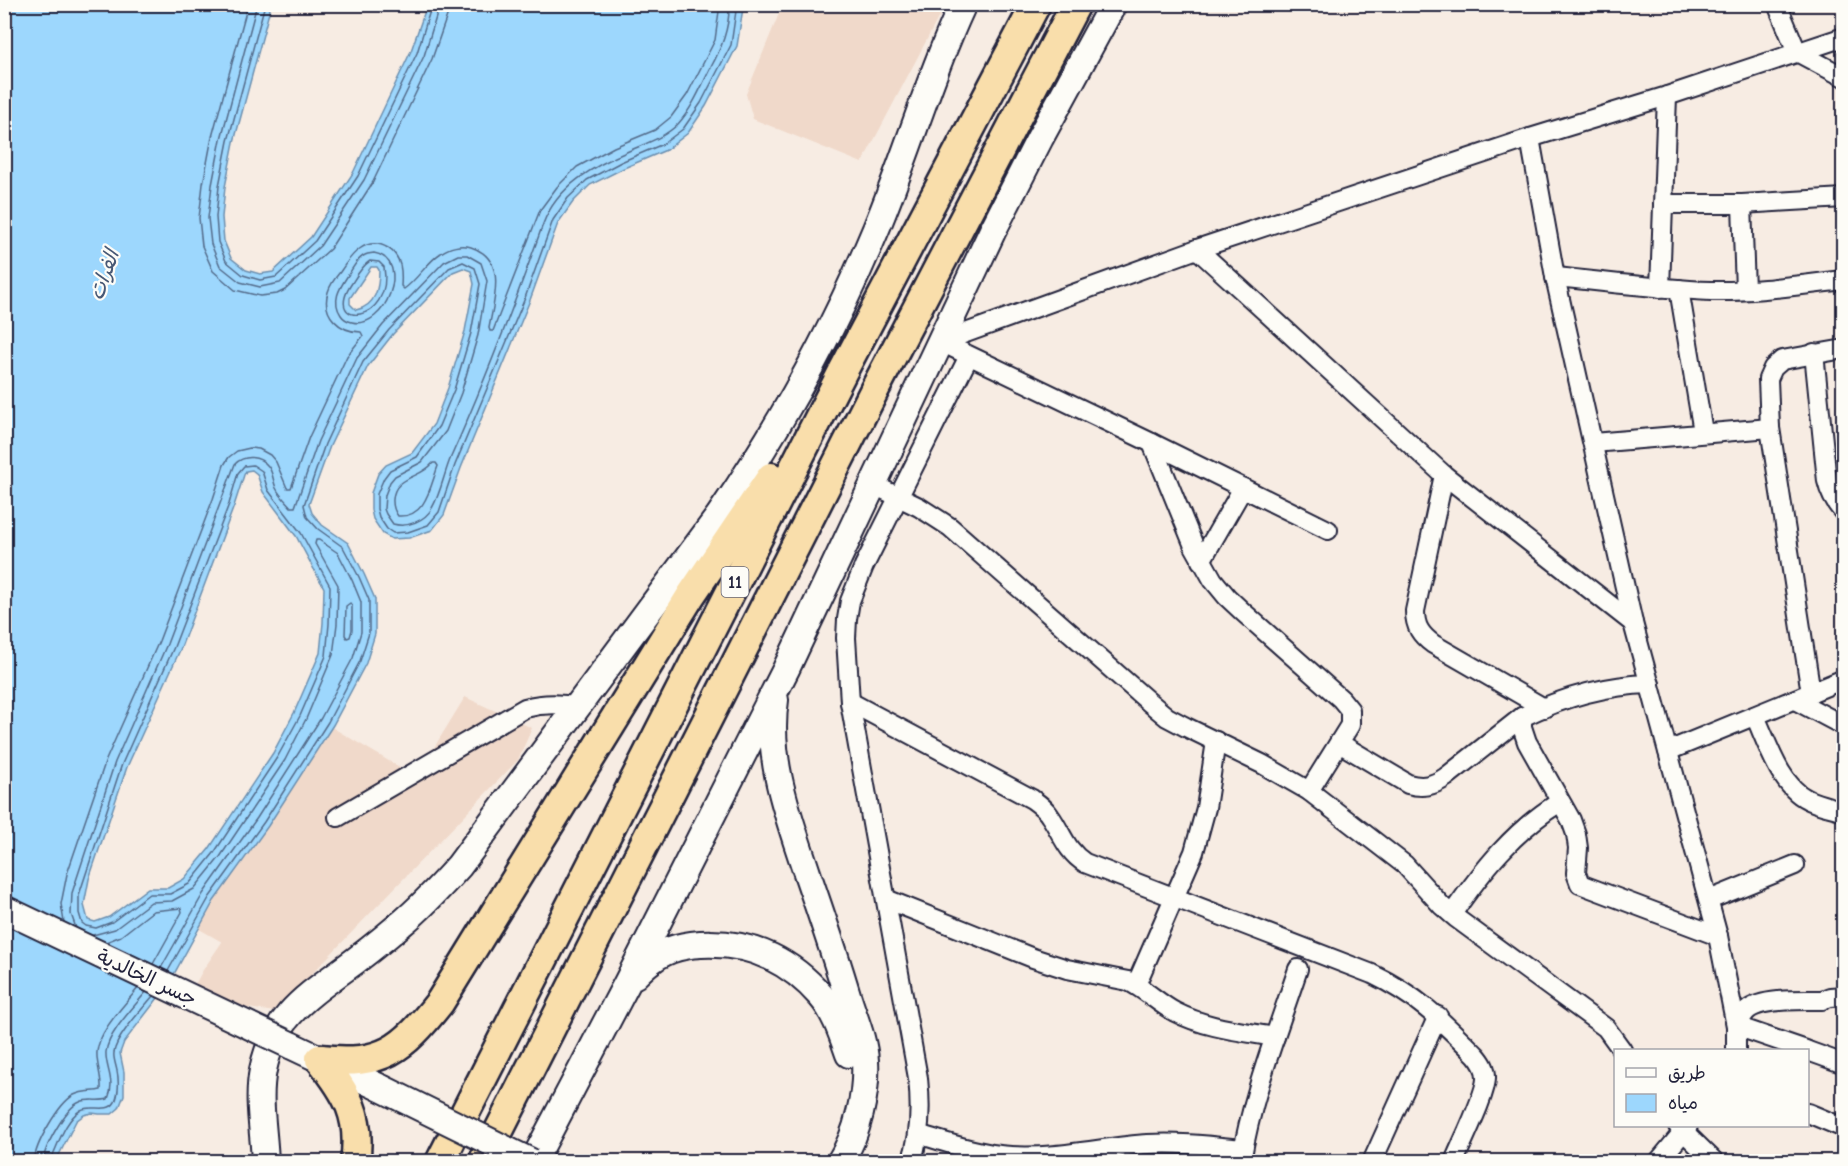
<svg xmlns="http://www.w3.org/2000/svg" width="1848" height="1166" viewBox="0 0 1848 1166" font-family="'Comic Neue','Playpen Sans Arabic',sans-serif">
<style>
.built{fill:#f0d9ca}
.water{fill:#9dd7fd;stroke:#6c8faf;stroke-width:1.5;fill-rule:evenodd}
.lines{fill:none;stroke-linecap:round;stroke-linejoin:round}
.shore{stroke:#536a89;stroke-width:1.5}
.minor-casing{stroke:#22223b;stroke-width:22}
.secondary-casing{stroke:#22223b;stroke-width:30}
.trunk-casing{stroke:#22223b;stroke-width:33}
.minor{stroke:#fdfcf7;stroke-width:18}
.secondary{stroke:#fdfcf7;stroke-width:26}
.trunk{stroke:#f9deab;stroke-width:28}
.secondary-bridge-casing{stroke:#22223b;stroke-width:30;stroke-linecap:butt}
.secondary-bridge{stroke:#fdfcf7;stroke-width:26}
.labels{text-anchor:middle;stroke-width:4.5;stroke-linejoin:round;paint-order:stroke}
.shield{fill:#fdfcf7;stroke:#646373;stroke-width:1.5}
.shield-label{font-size:18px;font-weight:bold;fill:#22223b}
.street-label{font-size:20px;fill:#22223b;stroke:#fdfcf7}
.water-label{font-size:21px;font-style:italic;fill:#475875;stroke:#fdfcf7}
</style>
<rect width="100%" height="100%" fill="#f7ece3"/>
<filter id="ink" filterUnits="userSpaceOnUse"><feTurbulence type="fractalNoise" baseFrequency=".0167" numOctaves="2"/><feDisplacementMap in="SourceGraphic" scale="12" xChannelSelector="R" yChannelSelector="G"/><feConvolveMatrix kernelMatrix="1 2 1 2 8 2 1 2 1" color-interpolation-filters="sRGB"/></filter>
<g filter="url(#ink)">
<g class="built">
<polygon points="783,4 945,5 862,163 753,119 746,94"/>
<polygon points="465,697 532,728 518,760 275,1012 187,999 203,970 222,942 187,922 311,715 416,777"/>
</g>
<path class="water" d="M 5,5 L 271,5 L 234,142 L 225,187 L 222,217 L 224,241 L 231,258 L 246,270 L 260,274 L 273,272 L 311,237 L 353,173 L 411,51 L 427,5 L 742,5 L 743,8 L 737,46 L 706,106 L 688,133 L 666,150 L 624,168 L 590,185 L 573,202 L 558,223 L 530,300 L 461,468 L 444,515 L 432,530 L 409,538 L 392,539 L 383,534 L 373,519 L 371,510 L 371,493 L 378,474 L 386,465 L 412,453 L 434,424 L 448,388 L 465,331 L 474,284 L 471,271 L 463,268 L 453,272 L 393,334 L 368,366 L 330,446 L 309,504 L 312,513 L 322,525 L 348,543 L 364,574 L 375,599 L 375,634 L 366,663 L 333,725 L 268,826 L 214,901 L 168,985 L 124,1042 L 120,1053 L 124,1072 L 124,1095 L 119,1108 L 112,1114 L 99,1114 L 92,1113 L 84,1115 L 76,1121 L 56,1161 L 5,1162 ZM 371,267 L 377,267 L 379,270 C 379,288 376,306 356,310 L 350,304 L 350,298 ZM 252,470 L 257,474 L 263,492 L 296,536 L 324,588 L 323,623 L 320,653 L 294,713 L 273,753 L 209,849 L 184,879 L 168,888 L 148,888 L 109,917 L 95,922 L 88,920 L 84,905 L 89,879 L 127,767 L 180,650 L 234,506 L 244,475 L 246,471 Z"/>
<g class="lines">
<g class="shore">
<polyline points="248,4 212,137 203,184 199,218 202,246 213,271 235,290 260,296 277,294 285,290 330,249 373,182 432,59 448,13 449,4"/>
<polyline points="257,4 221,139 212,185 208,218 211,244 220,266 240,282 260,287 280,283 320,246 364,180 424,56 440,4"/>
<polyline points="265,4 228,141 219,186 216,217 218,242 226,261 243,275 260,280 276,277 315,241 358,176 417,53 432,4"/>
<path d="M 374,253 C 413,260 385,331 352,322 C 347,321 343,318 341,315 C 330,299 342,285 350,272 C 354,266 358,258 365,255 C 369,253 371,254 374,253 Z"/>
<path d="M 370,261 L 379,262 L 384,267 C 394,325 321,329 352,283 C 357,275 362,266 370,261 Z"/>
<path d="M 433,463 L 436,463 L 438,466 C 430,487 426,518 398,516 C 391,507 391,492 400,484 C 410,475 423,475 433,463 Z"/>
<polygon points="253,465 262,471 268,490 301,533 330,586 329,624 326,656 300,716 278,756 214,853 189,884 170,894 149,894 112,922 96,928 86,926 82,923 79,913 79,895 122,764 174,647 229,504 238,473 244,466"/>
<polygon points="350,603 352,606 352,630 350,637 347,638 345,635 346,606"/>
<path d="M 64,922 L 61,904 L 67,874 L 106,760 L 159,641 L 213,499 L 224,465 L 229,457 L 237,451 L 250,448 L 259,449 L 270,455 L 276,462 L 287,488 L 291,488 L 309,437 L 347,356 L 363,336 L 361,332 C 340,332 321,315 328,292 C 330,285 335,278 340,272 C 351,255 366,235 388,248 C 402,257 402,272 401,286 L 404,289 C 418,279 427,262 441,253 C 449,247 461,244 471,247 C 508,259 494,300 489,328 L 490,331 L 493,331 L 540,210 L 557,187 L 577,167 L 614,147 L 655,130 L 671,117 L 687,95 L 715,40 L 720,4"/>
<path d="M 76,928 L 71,914 L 72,893 L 115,762 L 167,644 L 235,464 C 244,455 259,455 268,466 C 273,472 273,481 276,488 C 280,496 286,501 291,507 L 295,507 L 318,441 L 357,358 L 383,325 L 444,262 L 458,255 L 467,255 L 481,263 L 487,281 L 478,335 L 461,393 L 446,431 L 422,462 L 395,476 L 390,482 L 385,495 L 384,509 L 386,514 L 393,524 C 407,528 425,521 432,508 C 441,493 444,473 451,457 C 485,381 515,303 543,224 C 557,186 595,165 631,150 C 647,143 665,137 678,124 C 692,109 701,87 710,69 C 721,49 730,28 729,4"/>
<polyline points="93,935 115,929 151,902 172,901 194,889 220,857 285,760 306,719 333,655 337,624 338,585 315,544 316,540 319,540 338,553 352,580 361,602 361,632 353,658 321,718 257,818 203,894 161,968"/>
<polyline points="106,942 121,936 153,911 181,908 182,912 153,964"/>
<polyline points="168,971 209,898 264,822 328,722 360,661 369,633 369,600 359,577 343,547 318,529 307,517 304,505 325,444 363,362 389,330 449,268 463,262 475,268 480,284 471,333 454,390 439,426 417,457 390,470 384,478 377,494 377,509 379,517 387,529 393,533 408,532 428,525 439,512 455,465 525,298 553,220 568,198 587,180 621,162 663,144 683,129 701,103 731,45 737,4"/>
<path d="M 34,1162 C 35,1144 59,1103 74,1095 C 83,1090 93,1092 101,1090 C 102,1076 96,1064 97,1052 C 99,1030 125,1005 138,988"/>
<path d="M 43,1162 C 44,1147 66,1107 80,1102 C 89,1098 99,1102 108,1099 C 116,1080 105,1068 106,1052 C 108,1033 134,1007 146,992"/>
<path d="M 51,1162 L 52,1157 C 59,1142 66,1119 81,1110 C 91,1104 108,1114 115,1102 C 119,1094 119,1080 117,1071 C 116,1065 113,1058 114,1053 C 115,1038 143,1008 153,996"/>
</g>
<g class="minor-casing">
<g id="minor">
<polyline points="1777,4 1797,52 1844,77"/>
<polyline points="1530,138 1555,277 1633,623 1718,936 1736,1026 1736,1050"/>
<polyline points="1663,204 1742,204 1844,198"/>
<polyline points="1742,204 1745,290"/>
<polyline points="1197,249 1444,475 1633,623"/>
<path d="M 1555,277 C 1607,282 1659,289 1711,291 C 1755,292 1800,285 1844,280"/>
<polyline points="1660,288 1667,96"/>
<polyline points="1679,289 1703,432"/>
<polyline points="941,342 1197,249 1530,138 1667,96 1844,37"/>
<polyline points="941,342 1152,443 1328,530"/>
<path d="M 1814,353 L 1827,481 C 1830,494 1835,503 1844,513"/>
<polyline points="1152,443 1194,546 1213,580 1227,597 1243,612 1341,699 1350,710 1350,725 1309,791"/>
<polyline points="1593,443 1770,428"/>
<path d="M 1444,475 L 1415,611 C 1415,627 1421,635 1433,644 L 1544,708"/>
<polyline points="874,485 919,507 950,527 1149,702 1167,717 1186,727 1262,764 1309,791 1405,865 1442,906 1456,918 1606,1028 1622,1050"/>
<polyline points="1201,561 1243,488"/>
<polyline points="1811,693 1770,428 1768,379 1773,368 1782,360 1844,349"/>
<polyline points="1795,700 1844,726"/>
<path d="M 850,702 L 1032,799 C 1039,804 1046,809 1050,816 C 1062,833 1066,851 1085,863 L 1372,974 C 1418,996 1441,1020 1476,1055 C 1482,1062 1486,1068 1486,1077 C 1487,1093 1461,1144 1454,1162"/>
<path d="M 1755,716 C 1767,742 1780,786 1807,799 C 1818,805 1832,807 1844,811"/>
<polyline points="1522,717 1522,727 1527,742 1571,820 1576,834 1578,848 1576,873 1580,884 1718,936"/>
<path d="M 1339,743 L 1408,784 C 1423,788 1433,786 1446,777 L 1522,717 C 1562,698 1606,685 1650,684"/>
<polyline points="1668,751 1844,679"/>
<path d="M 338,817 L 525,708 C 544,703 559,703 578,707"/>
<path d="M 886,899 L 1033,958 L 1067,969 L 1128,981 C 1145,989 1158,1003 1175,1012 C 1206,1028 1241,1031 1275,1037"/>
<polyline points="1709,900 1795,865"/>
<path d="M 1452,914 C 1482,871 1514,830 1560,802"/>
<polyline points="1136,985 1194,852 1206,808 1216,741"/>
<path d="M 1806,1050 L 1736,1026 C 1740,1021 1743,1014 1748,1010 C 1762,998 1803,1000 1822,1000 L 1830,997 L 1844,996"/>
<polyline points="1808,1051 1844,1064"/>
<polyline points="1808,1113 1844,1128"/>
<polyline points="1678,1126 1715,1162"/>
<path d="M 918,1134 C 948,1143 979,1154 1011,1156 C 1056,1159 1103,1147 1148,1144 C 1179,1142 1212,1146 1243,1149"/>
<path d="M 911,1162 C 921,1135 921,1106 918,1078 L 850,702 L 846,638 L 847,619 L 850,601 L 864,566 L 969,356"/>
<path d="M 1241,1162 C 1252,1095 1277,1032 1298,969"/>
<polyline points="1372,1162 1438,1016"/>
<polyline points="1658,1162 1688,1126"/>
</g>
</g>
<g class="secondary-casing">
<g id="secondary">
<path d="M 775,700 C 766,759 789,818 807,873 C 821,914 835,954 847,995 C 853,1016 864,1039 865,1061 C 867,1093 858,1134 840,1162"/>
<path d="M 635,975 C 640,970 646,964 652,960 C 682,937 738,941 771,957 C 790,966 807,980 821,996 C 835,1012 842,1034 849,1054"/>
<polyline points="290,1045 381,1088"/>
<path d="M 265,1162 C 264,1132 257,1100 263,1070 C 273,1020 302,1000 340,972 C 361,957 381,941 401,924 C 422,907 441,886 459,866 L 719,516 C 782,424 833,332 876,229 C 907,155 929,77 963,4"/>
<polyline points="533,1162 627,983 786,669 992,232 1040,138 1113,4"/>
</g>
</g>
<g class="trunk-casing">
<g id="trunk">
<path d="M 320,1059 C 383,1066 402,1050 440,1002 L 691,595 L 771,477"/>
<path d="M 320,1059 C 347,1093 362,1116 355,1162"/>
<polyline points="440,1162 843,371 1036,4"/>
<polyline points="483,1162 875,389 1076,4"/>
</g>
</g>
<use href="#minor" class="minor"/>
<use href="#secondary" class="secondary"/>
<use href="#trunk" class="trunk"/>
<g class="secondary-bridge-casing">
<g id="secondary-bridge">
<polyline points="4,909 290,1045"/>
<polyline points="381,1088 531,1162"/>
</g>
</g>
<use href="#secondary-bridge" class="secondary-bridge"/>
</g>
</g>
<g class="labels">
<rect class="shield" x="721.5" y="567" width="27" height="30" rx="4.5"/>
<g class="shield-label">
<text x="735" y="588">11</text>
</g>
<g class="street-label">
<text transform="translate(147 977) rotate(25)" y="7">جسر الخالدية</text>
</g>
<g class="water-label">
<text transform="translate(104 275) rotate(-70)" y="7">الفرات</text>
</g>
</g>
<rect width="1848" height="1166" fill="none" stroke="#fdfcf7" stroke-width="24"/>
<rect x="12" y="12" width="1824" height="1142" fill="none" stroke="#22223b" stroke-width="2" filter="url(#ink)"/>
<rect x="1614" y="1049" width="195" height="78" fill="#fdfcf7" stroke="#a5a5ac" stroke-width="1.5"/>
<rect x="1626" y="1068" width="30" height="9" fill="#fdfcf7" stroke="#a5a5ac" stroke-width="1.5"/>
<text x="1668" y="1079" font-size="18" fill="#22223b">طريق</text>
<rect x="1626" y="1094" width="30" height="18" fill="#9dd7fd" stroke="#a5a5ac" stroke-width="1.5"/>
<text x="1668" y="1109" font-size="18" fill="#22223b">مياه</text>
</svg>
